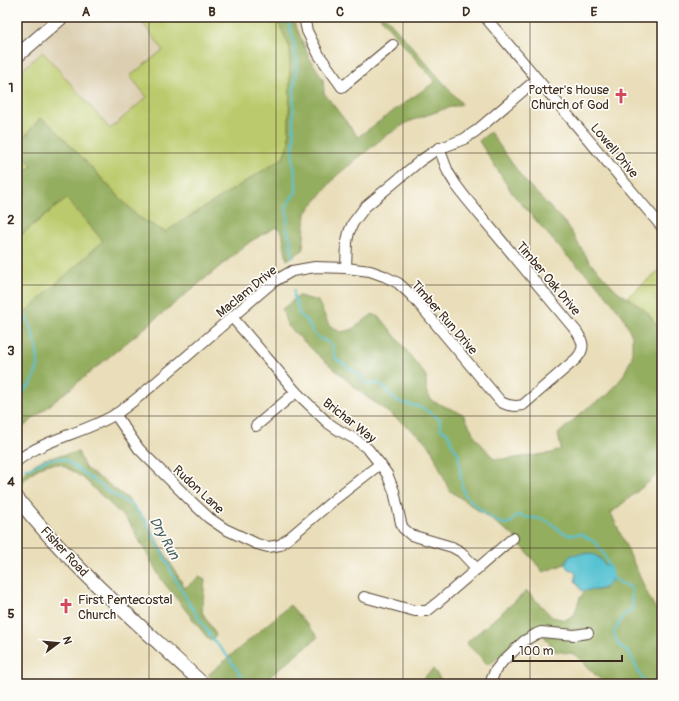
<svg xmlns="http://www.w3.org/2000/svg" width="679" height="701" viewBox="0 0 679 701" font-family="Pangolin,sans-serif">
<style>
.built{fill:#dccfb1}
.green{fill:#bbca6c;stroke:#7b7a45}
.forest{fill:#94ae60;stroke:#686c3f}
.water{fill:#57c2d2;stroke:#497678}
.lines{fill:none;stroke-linecap:round;stroke-linejoin:round}
.stream{stroke:#57c2d2;stroke-width:2}
.minor-casing{stroke:#554535;stroke-width:12}
.major-casing{stroke:#554535;stroke-width:15}
.minor{stroke:#fff;stroke-width:10}
.major{stroke:#fff;stroke-width:13}
.grid{fill:none;stroke:#3b2a1e;stroke-width:1;stroke-opacity:0.55}
.labels{text-anchor:middle;stroke-width:3.5;stroke-linejoin:round;paint-order:stroke}
.poi-label{font-size:13px;fill:#3b2a1e;stroke:#fdfcf7;text-anchor:end}
.street-label{font-size:13px;fill:#3b2a1e;stroke:#fdfcf7}
.water-label{font-size:14px;font-style:italic;fill:#455f5d;stroke:#fdfcf7}
.neatline{fill:none;stroke:#3b2a1e;stroke-width:1.5}
.grid-label{font-size:13px;text-anchor:middle;font-weight:bold;fill:#3b2a1e}
</style>
<rect width="100%" height="100%" fill="#fdfcf7"/>
<filter id="ink" filterUnits="userSpaceOnUse"><feTurbulence type="fractalNoise" baseFrequency=".025" numOctaves="2"/><feDisplacementMap in="SourceGraphic" scale="8" xChannelSelector="R" yChannelSelector="G"/><feConvolveMatrix kernelMatrix="1 2 1 2 8 2 1 2 1" color-interpolation-filters="sRGB"/></filter>
<filter id="wash" filterUnits="userSpaceOnUse"><feTurbulence type="fractalNoise" baseFrequency=".012" numOctaves="4" result="noise"/><feDisplacementMap in="SourceGraphic" scale="16" xChannelSelector="R" yChannelSelector="G"/><feGaussianBlur stdDeviation="0.9" result="paint"/><feColorMatrix in="noise" values="0 0 0 0 0 0 0 0 0 0 0 0 0 0 0 0 0 1.4 0 .05"/><feComposite in="paint" operator="in"/></filter>
<g filter="url(#wash)">
<rect width="100%" height="100%" fill="#e9deb9"/>
<polygon class="built" points="17,17 138,17 163,50 147,97 110,129 44,52 17,74"/>
<g class="green">
<polygon points="138,17 276,17 290,48 289,141 283,158 165,232 138,217 52,126 33,165 17,178 17,74 43,52 110,129 147,97 130,76 163,50"/>
<polygon points="67,198 103,241 17,320 17,238"/>
<polygon points="662,268 662,332 646,311 627,297"/>
</g>
<g class="forest">
<polygon points="276,17 292,17 309,57 323,79 324,93 358,137 410,99 435,82 380,17 386,17 462,104 444,109 408,122 384,137 336,176 306,213 303,250 287,260 282,232 276,227 251,241 17,432 17,360 26,351 17,336 17,320 103,241 66,198 17,238 17,178 33,165 21,156 22,140 40,118 52,126 138,217 165,232 283,158 289,141 290,48"/>
<path d="M 490,132 L 524,180 L 567,225 L 589,261 L 616,290 L 646,311 L 662,332 L 662,471 L 611,513 L 649,597 L 662,620 L 662,684 L 605,684 L 574,654 L 555,651 L 539,629 L 488,665 L 466,643 L 527,591 L 552,617 L 565,620 L 574,615 L 580,598 L 585,591 L 589,589 L 596,590 L 605,589 L 605,565 L 599,557 C 586,556 570,549 565,564 L 543,572 L 512,534 L 449,490 L 431,448 L 420,436 L 363,394 L 317,354 L 287,325 L 282,309 L 299,296 L 318,301 L 329,325 L 340,332 L 351,330 L 373,314 L 382,319 L 426,376 L 426,391 L 432,401 L 463,414 L 476,438 L 494,459 L 508,459 L 552,453 L 561,449 L 558,434 L 587,408 L 609,394 L 623,376 L 632,357 L 632,336 L 623,316 L 597,284 L 566,255 L 512,193 L 479,141 Z"/>
<polygon points="78,452 85,468 104,481 127,498 146,520 166,556 185,588 199,577 205,580 202,612 216,635 210,641 161,579 129,522 83,478 61,464 47,464 34,471 21,483 18,479 30,467 44,459"/>
<polygon points="290,605 318,637 261,684 218,684 208,675"/>
<polygon points="433,669 444,684 417,684"/>
</g>
<path class="water" d="M 585,553 C 596,554 598,556 605,565 L 609,565 L 613,577 C 610,584 606,589 597,590 C 592,591 590,589 585,591 L 581,590 L 575,580 L 576,577 L 575,572 L 572,570 L 568,569 L 565,564 L 567,560 L 571,555 Z"/>
<g class="lines">
<g class="stream">
<polyline points="286,17 288,21 294,42 297,64 294,91 293,119 294,140 293,159 296,182 296,192 288,203 286,209 288,216 286,228 290,238 292,257"/>
<polyline points="294,290 294,298 297,304 298,311 302,317 307,321 314,334 321,339 328,342 332,345 334,355 336,359 358,374 364,382 369,384 380,384 384,387 393,398 402,403 420,407 440,419 441,430 448,433 452,444 458,453 462,486 465,495 474,504 487,515 498,522 506,524 512,522 516,516 519,515 524,517 543,519 552,524 562,532 569,535 581,534 595,542 604,554 613,577 619,582 630,587 632,592 631,598 633,605 630,611 623,616 614,632 616,640 620,646 630,654 639,673 645,684"/>
<polyline points="17,300 30,326 37,348 38,367 31,384 24,391 17,392"/>
<path d="M 25,468 C 33,469 37,464 44,461 C 51,458 57,458 64,459 L 112,494 L 133,506 L 147,523 L 162,552 L 173,575 L 187,600 L 212,638 L 228,657 L 247,684"/>
</g>
</g>
</g>
<g filter="url(#ink)">
<g class="lines">
<g class="minor-casing">
<g id="minor">
<polyline points="304,17 307,31 319,55 342,87 393,45"/>
<polyline points="485,17 662,227"/>
<polyline points="346,268 347,242 349,232 353,223 365,207 420,161 436,150 464,139 476,131 537,79"/>
<polyline points="232,317 296,392 328,423 340,431 355,439 368,449 380,464 387,474 394,491 401,523 403,528 411,535 452,547 461,552 477,569"/>
<polyline points="115,414 139,449 194,504 209,518 225,529 257,544 268,547 280,545 289,538 335,499 380,464"/>
<polyline points="256,426 296,392"/>
<path d="M 17,461 C 46,438 85,433 116,414 C 137,400 158,380 178,364 C 209,337 241,309 273,282 L 292,271 L 315,267 L 346,268 L 370,271 L 384,276 L 398,283 L 409,293 L 419,304 L 501,402 C 508,406 515,407 523,405 L 576,359 C 585,349 584,343 577,332 L 465,197 L 456,185 L 448,172 L 439,148"/>
<polyline points="364,597 415,611 427,611 437,603 513,538"/>
<polyline points="491,681 495,671 503,661 524,641 536,634 541,632 574,635 588,633"/>
</g>
</g>
<g class="major-casing">
<g id="major">
<polyline points="17,56 62,17"/>
<path d="M 17,498 C 71,567 139,624 203,684"/>
</g>
</g>
<use href="#minor" class="minor"/>
<use href="#major" class="major"/>
</g>
</g>
<path class="grid" d="M 149,17 L 149,684M 276,17 L 276,684M 403,17 L 403,684M 530,17 L 530,684M 17,153 L 662,153M 17,285 L 662,285M 17,416 L 662,416M 17,548 L 662,548"/>
<defs>
<g id="church-bare" transform="scale(1.2)"><path d="M-1.2-6h2.4v3.5h3.3v2.4h-3.3V6h-2.4V-.1h-3.3v-2.4h3.3Z" fill="#d1495b" stroke="#fdfcf7" stroke-width="2.5" paint-order="stroke"/></g>
</defs>
<g fill-rule="evenodd">
<use href="#church-bare" x="621" y="96"/>
<use href="#church-bare" x="66" y="606"/>
</g>
<g class="labels">
<g class="poi-label">
<text x="609" y="94">Potter's House<tspan x="609" dy="15">Church of God</tspan></text>
<text x="78" y="604" text-anchor="start">First Pentecostal<tspan x="78" dy="15">Church</tspan></text>
</g>
<g class="street-label">
<text transform="translate(615 150) rotate(50)" y="5">Lowell Drive</text>
<text transform="translate(549 278) rotate(50)" y="5">Timber Oak Drive</text>
<text transform="translate(246 291) rotate(-39)" y="5">Maclam Drive</text>
<text transform="translate(445 317) rotate(49)" y="5">Timber Run Drive</text>
<text transform="translate(350 420) rotate(38)" y="5">Brichar Way</text>
<text transform="translate(199 489) rotate(43)" y="5">Rudon Lane</text>
<text transform="translate(65 551) rotate(47)" y="5">Fisher Road</text>
</g>
<g class="water-label">
<text transform="translate(165 538) rotate(61)" y="5">Dry Run</text>
</g>
</g>
<rect width="679" height="701" fill="none" stroke="#fdfcf7" stroke-width="44"/>
<g transform="translate(58 643) rotate(74)" stroke="#fdfcf7" stroke-width="3" paint-order="stroke">
<path d="M0-3L7 15L0 10L-7 15Z" fill="#3b2a1e"/>
<text y="-6" font-size="11" font-weight="bold" text-anchor="middle" fill="#3b2a1e">N</text>
</g>
<path d="M513 655v6h109v-6" fill="none" stroke="#3b2a1e" stroke-width="2"/>
<text x="519" y="655" font-size="12" fill="#3b2a1e" stroke="#fdfcf7" stroke-width="3" paint-order="stroke">100 m</text>
<rect x="22" y="22" width="635" height="657" class="neatline"/>
<g class="grid-label">
<text x="86" y="16">A</text>
<text x="212" y="16">B</text>
<text x="340" y="16">C</text>
<text x="466" y="16">D</text>
<text x="594" y="16">E</text>
<text x="11" y="92">1</text>
<text x="11" y="224">2</text>
<text x="11" y="355">3</text>
<text x="11" y="486">4</text>
<text x="11" y="618">5</text>
</g>
</svg>
